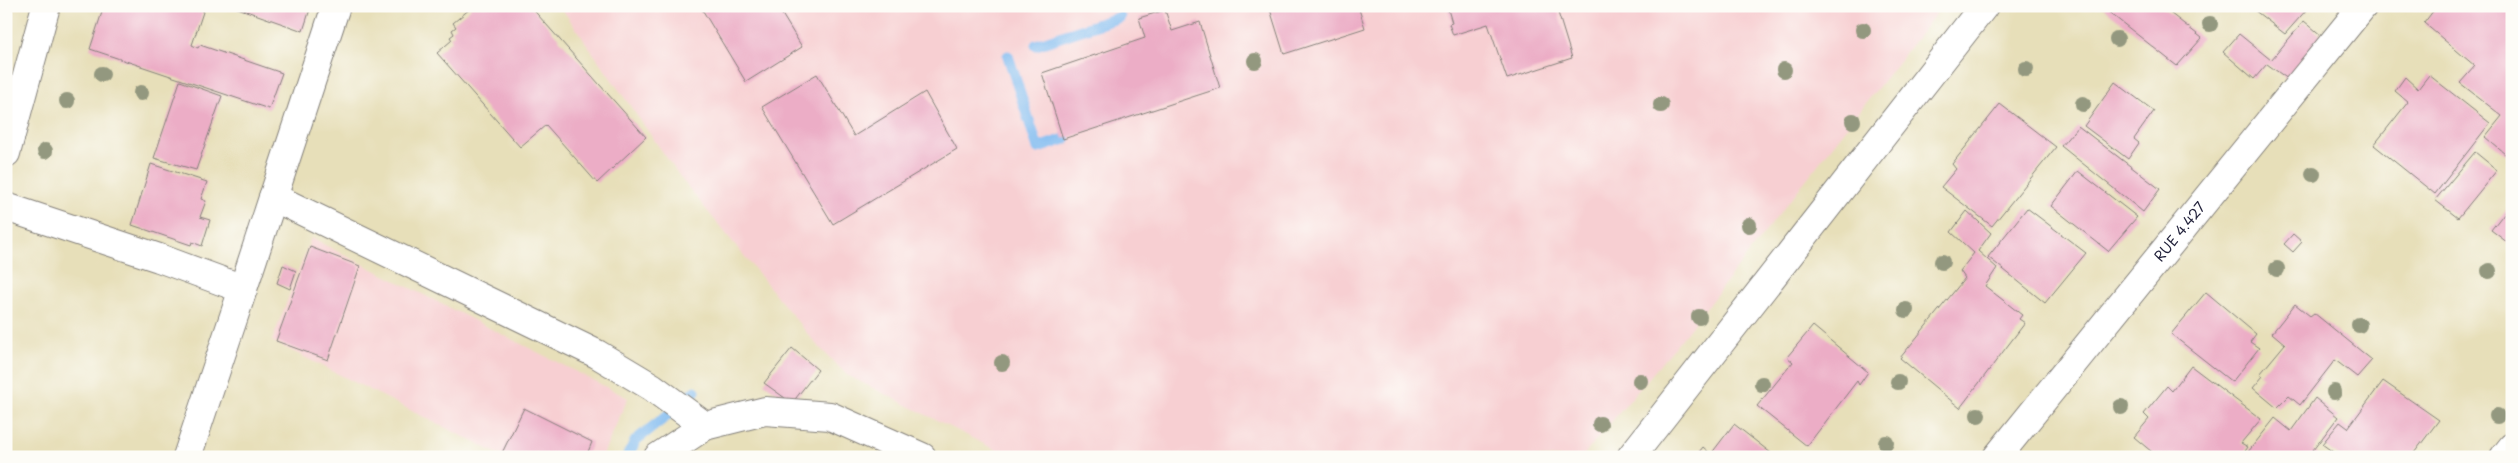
<svg xmlns="http://www.w3.org/2000/svg" width="2518" height="463" viewBox="0 0 2518 463" font-family="'Playpen Sans',sans-serif">
<style>
.built{fill:#f7cfd2}
.lines{fill:none;stroke-linecap:round;stroke-linejoin:round}
.stream{stroke:#7eb9f0;stroke-width:11}
.building{fill:#ecadc6}
.street-casing{stroke:#84807a;stroke-width:30}
.street{stroke:#fff;stroke-width:28}
.tree{fill:#93987f}
.labels{text-anchor:middle;stroke-width:4;stroke-linejoin:round;paint-order:stroke}
.street-label{font-size:14px;fill:#22223b;stroke:#fdfcf7}
</style>
<rect width="100%" height="100%" fill="#fdfcf7"/>
<filter id="ink" filterUnits="userSpaceOnUse"><feTurbulence type="fractalNoise" baseFrequency=".02" numOctaves="2"/><feDisplacementMap in="SourceGraphic" scale="10" xChannelSelector="R" yChannelSelector="G"/><feConvolveMatrix kernelMatrix="1 2 1 2 8 2 1 2 1" color-interpolation-filters="sRGB"/></filter>
<filter id="wash" filterUnits="userSpaceOnUse"><feTurbulence type="fractalNoise" baseFrequency=".0096" numOctaves="4" result="noise"/><feDisplacementMap in="SourceGraphic" scale="20" xChannelSelector="R" yChannelSelector="G"/><feGaussianBlur stdDeviation="1.12" result="paint"/><feColorMatrix in="noise" values="0 0 0 0 0 0 0 0 0 0 0 0 0 0 0 0 0 1.4 0 .05"/><feComposite in="paint" operator="in"/></filter>
<g filter="url(#wash)">
<rect width="100%" height="100%" fill="#e7dfb9"/>
<g class="built">
<polygon points="560,6 1942,6 1680,341 1582,457 1010,457 847,375 815,343 683,181"/>
<polygon points="311,238 628,398 602,457 504,457 272,341"/>
</g>
<g class="lines">
<g class="stream">
<polyline points="1036,45 1120,17"/>
<polyline points="1008,56 1038,148 1065,139"/>
<polyline points="678,407 695,391"/>
<polyline points="627,457 636,440 668,415"/>
</g>
</g>
<g id="blocks">
<g class="building">
<polygon points="6,6 13,6 7,26 6,26"/>
<polygon points="104,6 205,6 192,45 198,48 200,45 282,73 269,109 90,49"/>
<polygon points="232,6 311,6 303,31"/>
<polygon points="469,6 530,6 646,137 597,183 546,125 520,147 437,53 452,40 450,37 454,34 452,30 456,27 453,23 471,8"/>
<polygon points="700,6 777,6 802,47 746,82"/>
<polygon points="1269,6 1358,6 1365,28 1284,54"/>
<polygon points="1447,6 1556,6 1572,58 1507,79 1488,24 1453,35 1449,24 1452,23"/>
<polygon points="2101,6 2161,6 2202,38 2177,66"/>
<polygon points="2249,6 2304,6 2308,8 2285,34"/>
<polygon points="2437,6 2512,6 2512,160 2485,137 2502,116 2460,83 2475,66 2424,23"/>
<polygon points="1165,10 1172,31 1200,22 1220,88 1063,139 1042,73 1145,38 1139,18"/>
<polygon points="2304,21 2328,41 2292,82 2267,64 2254,79 2223,52 2239,34 2271,60"/>
<polygon points="817,74 854,136 925,92 957,149 833,224 762,107"/>
<polygon points="2429,75 2490,123 2435,194 2374,145 2408,102 2395,91 2405,77 2418,89"/>
<polygon points="180,81 222,96 196,170 154,158"/>
<polygon points="2115,82 2154,111 2134,139 2139,143 2128,159 2084,126"/>
<polygon points="2000,104 2056,147 1992,226 1941,187 1956,169 1952,164"/>
<polygon points="2078,126 2160,189 2143,212 2061,146"/>
<polygon points="2475,152 2497,170 2458,218 2435,200"/>
<polygon points="151,164 207,182 201,199 206,201 200,217 210,220 202,246 192,242 191,245 132,225"/>
<polygon points="2078,171 2137,217 2108,251 2051,206"/>
<polygon points="2512,203 2512,246 2491,230"/>
<polygon points="2027,208 2086,253 2045,303 1988,257"/>
<polygon points="1967,211 1991,233 1978,251 1997,268 1985,286 2022,315 2019,319 2025,323 1960,408 1900,358 1965,278 1960,271 1974,253 1951,232"/>
<polygon points="2293,234 2302,242 2293,252 2284,244"/>
<polygon points="310,247 360,266 328,360 276,341"/>
<polygon points="283,265 296,271 290,289 277,283"/>
<polygon points="2206,292 2256,334 2250,342 2259,348 2232,382 2171,334"/>
<polygon points="2295,304 2310,316 2314,313 2372,360 2357,377 2335,360 2300,405 2289,396 2277,408 2253,388 2263,376 2260,374 2285,344 2272,333"/>
<polygon points="1813,326 1868,372 1859,385 1857,381 1807,446 1757,406 1793,362 1787,357"/>
<polygon points="792,348 818,370 792,403 764,383"/>
<polygon points="2191,366 2261,419 2241,443 2248,447 2241,457 2158,457 2134,437 2149,419 2144,414 2167,386 2172,391"/>
<polygon points="2383,381 2439,420 2411,457 2340,457 2322,444 2340,422 2348,428"/>
<polygon points="2315,398 2338,417 2313,450 2321,457 2244,457 2275,418 2291,431"/>
<polygon points="524,408 592,442 586,457 501,455"/>
<polygon points="1734,424 1776,457 1695,457 1703,447 1711,454"/>
</g>
</g>
</g>
<g filter="url(#ink)">
<use href="#blocks" fill-opacity="0" stroke="#84807a" stroke-width="1"/>
<g class="lines">
<g class="street-casing">
<g id="street">
<polyline points="6,153 46,6"/>
<polyline points="273,197 597,354 652,387 705,426"/>
<polyline points="6,207 159,258 243,289 187,457"/>
<polyline points="243,289 336,6"/>
<polyline points="658,457 705,426 765,411 830,416 922,457"/>
<polyline points="1631,457 1984,6"/>
<path id="s1" d="M 1997,457 L 2363,6"/>
<polyline points="2504,457 2512,447"/>
</g>
</g>
<use href="#street" class="street"/>
</g>
<g class="tree">
<circle cx="2210" cy="24" r="8"/>
<circle cx="1863" cy="30" r="8"/>
<circle cx="2117" cy="39" r="8"/>
<circle cx="1255" cy="61" r="8"/>
<circle cx="2026" cy="69" r="8"/>
<circle cx="1784" cy="70" r="8"/>
<circle cx="102" cy="74" r="8"/>
<circle cx="141" cy="93" r="8"/>
<circle cx="67" cy="101" r="8"/>
<circle cx="2083" cy="104" r="8"/>
<circle cx="1661" cy="105" r="8"/>
<circle cx="1853" cy="121" r="8"/>
<circle cx="45" cy="151" r="8"/>
<circle cx="2313" cy="174" r="8"/>
<circle cx="1749" cy="225" r="8"/>
<circle cx="1942" cy="262" r="8"/>
<circle cx="2277" cy="269" r="8"/>
<circle cx="2489" cy="271" r="8"/>
<circle cx="1906" cy="310" r="8"/>
<circle cx="1699" cy="317" r="8"/>
<circle cx="2359" cy="325" r="8"/>
<circle cx="1002" cy="363" r="8"/>
<circle cx="1640" cy="381" r="8"/>
<circle cx="1898" cy="382" r="8"/>
<circle cx="1762" cy="384" r="8"/>
<circle cx="2334" cy="392" r="8"/>
<circle cx="2121" cy="407" r="8"/>
<circle cx="1978" cy="415" r="8"/>
<circle cx="2497" cy="416" r="8"/>
<circle cx="1600" cy="424" r="8"/>
<circle cx="1886" cy="443" r="8"/>
</g>
</g>
<g class="labels">
<g class="street-label">
<text dy="5" stroke="none"><textPath href="#s1" startOffset="290">RUE 4.427</textPath></text>
</g>
</g>
<rect width="2518" height="463" fill="none" stroke="#fdfcf7" stroke-width="25"/>
</svg>
